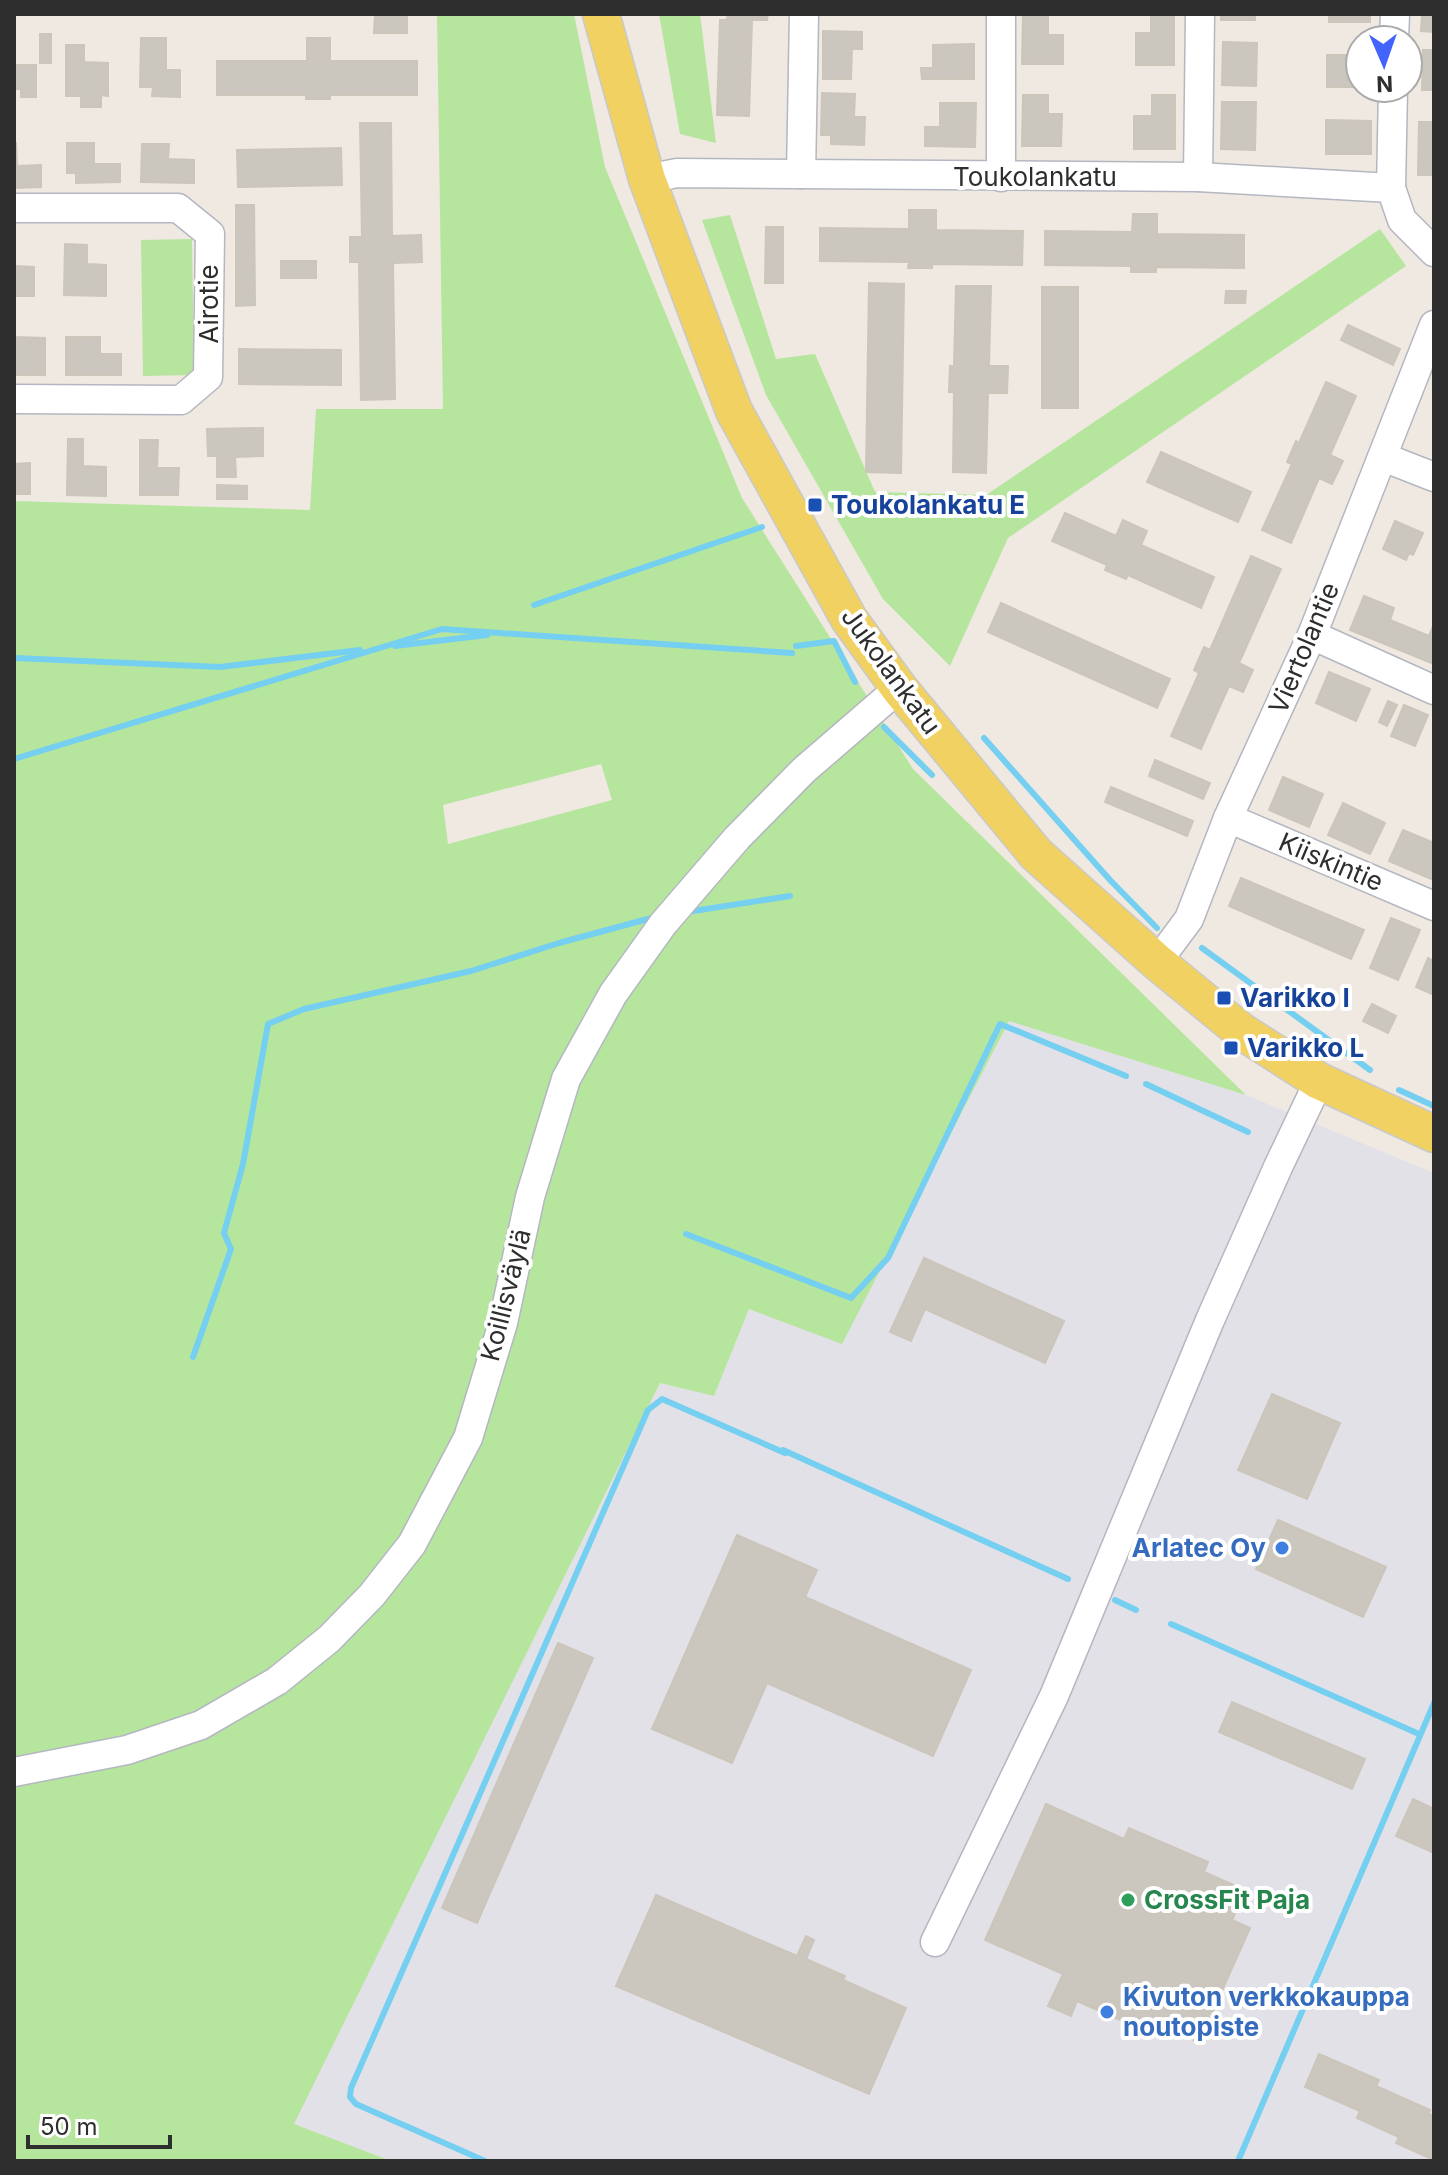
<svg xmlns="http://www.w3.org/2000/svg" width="1448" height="2175" viewBox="0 0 1448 2175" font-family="Inter,sans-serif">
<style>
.industrial{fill:#e3e1e8}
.green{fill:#b6e59e;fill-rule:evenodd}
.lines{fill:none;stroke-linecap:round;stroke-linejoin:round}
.stream{stroke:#75cff0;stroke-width:6}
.building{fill:#cbc7bf;stroke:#cbc5ba;stroke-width:2}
.minor-casing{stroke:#b4b7c1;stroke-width:31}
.major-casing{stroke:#c9c9c9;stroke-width:39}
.minor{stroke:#fff;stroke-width:28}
.major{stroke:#f2d163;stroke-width:36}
.transit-dot{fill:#1a4fb4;stroke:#fff;stroke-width:3}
.shop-dot{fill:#3f7fe0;stroke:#fff;stroke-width:3}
.leisure-dot{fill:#2e9e5b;stroke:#fff;stroke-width:3}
.labels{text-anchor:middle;stroke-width:8;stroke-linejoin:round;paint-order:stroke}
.street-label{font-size:26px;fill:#2e2e2e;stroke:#fff}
.transit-label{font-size:26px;font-weight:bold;fill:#164399;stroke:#fff;text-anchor:start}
.shop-label{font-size:26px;font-weight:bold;fill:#366cbe;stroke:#fff;text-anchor:end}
.leisure-label{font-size:26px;font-weight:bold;fill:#27864d;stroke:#fff;text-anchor:start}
</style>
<rect width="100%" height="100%" fill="#efe9e1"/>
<polygon class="industrial" points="1009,1020 1246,1095 1434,1173 1434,2161 391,2161 293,2124 660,1383 714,1396 749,1309 842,1343"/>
<g class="green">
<path d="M 437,14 L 574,14 L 605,167 L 742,498 L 913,769 L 1246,1095 L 1009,1021 L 842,1344 L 749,1309 L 714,1396 L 660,1383 L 294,2124 L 391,2161 L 14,2161 L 14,501 L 310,510 L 316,409 L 443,409 ZM 601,764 L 612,800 L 448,844 L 443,805 Z"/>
<polygon points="659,14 700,14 716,143 680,134"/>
<polygon points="730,215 776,359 815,354 875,492 986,495 1380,229 1406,266 1008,538 950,666 883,599 766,395 702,220"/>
<polygon points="192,239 194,375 143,376 141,240"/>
</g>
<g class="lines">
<g class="stream">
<polyline points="534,605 762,527"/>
<polyline points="395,646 487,635"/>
<polyline points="796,646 834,641 855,682"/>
<polyline points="14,658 220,667 360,650"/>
<polyline points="884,727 932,775"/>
<polyline points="984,738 1110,880 1157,928"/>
<polyline points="14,759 442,629 792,653"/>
<polyline points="687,912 790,896"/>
<polyline points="1202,948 1370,1070"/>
<polyline points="1146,1084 1248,1132"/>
<polyline points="1399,1090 1434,1106"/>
<polyline points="686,1234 851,1298 888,1258 1000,1024 1126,1076"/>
<polyline points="193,1357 231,1249 224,1233 243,1164 268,1024 304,1009 471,971 559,943 655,917"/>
<polyline points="783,1450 1068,1579"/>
<polyline points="1115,1600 1136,1610"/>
<polyline points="1171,1624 1419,1734"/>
<polyline points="485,2161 356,2104 350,2097 351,2088 648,1410 662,1399 785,1453"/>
<polyline points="1238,2161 1434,1703"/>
</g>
</g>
<g class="building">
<polygon points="375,14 407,14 407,33 374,33"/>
<polygon points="728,14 768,14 767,20 752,20 749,116 717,115 720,20 727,20"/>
<polygon points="1023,14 1048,14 1048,35 1063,35 1063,64 1022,64"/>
<polygon points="1151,14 1174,14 1174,65 1136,65 1136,33 1151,33"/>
<rect x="1221" y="14" width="34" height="6"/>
<rect x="1329" y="14" width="41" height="8"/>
<polygon points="1422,14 1434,14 1434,32 1421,31"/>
<polygon points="823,31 862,32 862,49 852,49 851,79 823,79"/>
<rect x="40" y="34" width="11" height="29"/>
<polygon points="141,38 166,38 166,70 180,70 180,97 152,96 153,87 140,87"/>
<polygon points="307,38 330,38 330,61 417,61 417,95 330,95 330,99 306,99 306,95 217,95 217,61 307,61"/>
<polygon points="1223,42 1257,43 1256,86 1222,85"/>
<polygon points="974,44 974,79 922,79 921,68 933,68 933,45"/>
<polygon points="66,45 84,45 84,62 108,63 108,96 101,95 101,107 81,107 81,96 66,96"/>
<polygon points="1423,50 1434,50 1434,90 1422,90"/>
<rect x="1327" y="55" width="33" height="32"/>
<polygon points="14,65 36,65 36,97 21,97 21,89 14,89"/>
<polygon points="822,93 855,94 854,117 865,117 864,145 831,144 831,135 821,135"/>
<polygon points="1023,95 1048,95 1048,114 1062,114 1061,146 1022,146"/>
<polygon points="1152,95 1175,95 1175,149 1134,149 1134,116 1152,116"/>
<polygon points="1222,102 1256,102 1255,150 1221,149"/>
<polygon points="940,103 976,103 975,147 925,146 925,127 940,127"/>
<polygon points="1326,120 1371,121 1371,154 1326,154"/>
<polygon points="1419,122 1434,122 1434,175 1418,175"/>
<polygon points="360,123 391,123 392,236 421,235 422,262 393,263 395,399 361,400 359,262 350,262 350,237 362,237"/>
<polygon points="14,143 16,143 17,166 41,165 41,187 14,188"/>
<polygon points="67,143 94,143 94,164 120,164 120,182 76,183 76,173 67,173"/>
<polygon points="142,144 169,144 168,159 194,160 194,183 141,182"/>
<polygon points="341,148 342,185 238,187 237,150"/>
<polygon points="236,205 254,205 255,305 236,306"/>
<polygon points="909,210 936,210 936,230 1023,231 1022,265 932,264 932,268 908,268 909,262 820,261 820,228 909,229"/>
<polygon points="1133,214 1157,214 1157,234 1244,235 1244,268 1156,267 1156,272 1131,272 1131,266 1045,265 1045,231 1132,232"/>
<polygon points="766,227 783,227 783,283 765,283"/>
<polygon points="65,244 87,245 87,264 106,265 106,296 64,295"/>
<rect x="281" y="261" width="35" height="17"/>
<polygon points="14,266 34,267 34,296 14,296"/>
<polygon points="869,283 904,284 901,473 866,472"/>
<polygon points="956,286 991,286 989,366 1008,366 1007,393 988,393 986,473 953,472 954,392 949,392 950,366 954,366"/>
<rect x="1042" y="287" width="36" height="121"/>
<polygon points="1226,291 1246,291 1245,303 1225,303"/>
<polygon points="1348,325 1400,349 1393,365 1341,340"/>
<polygon points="14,337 45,338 45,375 14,375"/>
<polygon points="66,337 100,337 100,354 121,354 121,375 66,375"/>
<polygon points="239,349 341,350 341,385 239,384"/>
<polygon points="1326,382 1356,396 1330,455 1343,461 1332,484 1319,478 1291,543 1262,530 1292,464 1287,462 1296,441 1299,443"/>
<polygon points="263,428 263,456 235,457 236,477 217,477 217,456 208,456 207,429"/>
<polygon points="68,439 83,439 83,466 106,467 106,496 67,495"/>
<polygon points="140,440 158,440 157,468 179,468 178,495 140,495"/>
<polygon points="1161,452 1251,492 1238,522 1147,482"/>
<polygon points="30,463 30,494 14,494 14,464"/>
<polygon points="217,485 247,486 247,499 217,499"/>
<polygon points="1065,513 1116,536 1123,520 1147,531 1141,545 1214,577 1201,608 1128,575 1126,579 1105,570 1107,565 1052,541"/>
<polygon points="1395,521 1423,533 1413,555 1409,553 1406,560 1383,549"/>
<polygon points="1251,556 1281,569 1239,663 1253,670 1243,692 1229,686 1201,749 1171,736 1199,673 1194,670 1204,647 1210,650"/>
<polygon points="1364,596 1394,608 1390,620 1429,636 1434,624 1434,664 1350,630"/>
<polygon points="1001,603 1170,679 1157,708 988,632"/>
<polygon points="1329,672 1370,689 1356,721 1316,703"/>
<polygon points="1388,701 1397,705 1387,726 1379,722"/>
<polygon points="1404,705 1428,715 1415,746 1391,736"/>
<polygon points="1155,760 1210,783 1203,799 1149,776"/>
<polygon points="1283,777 1323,794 1309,827 1269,810"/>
<polygon points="1111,787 1193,821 1187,836 1105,802"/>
<polygon points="1343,803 1385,823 1370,854 1328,835"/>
<polygon points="1403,830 1434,843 1434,873 1431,879 1389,861"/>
<polygon points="1241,878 1364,930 1351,959 1229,906"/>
<polygon points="1391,918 1420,930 1398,980 1370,968"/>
<polygon points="1428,958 1434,961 1434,995 1416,987"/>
<polygon points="1372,1004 1396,1016 1388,1033 1363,1021"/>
<polygon points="924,1258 1064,1321 1045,1363 925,1309 911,1341 890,1332"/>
<polygon points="1272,1394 1340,1423 1307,1499 1238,1470"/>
<polygon points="1278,1520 1386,1567 1363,1617 1256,1569"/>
<polygon points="737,1535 817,1570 805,1597 971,1670 933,1756 767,1683 732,1763 652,1729"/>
<polygon points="558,1643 593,1658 477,1923 442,1908"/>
<polygon points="1232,1702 1365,1759 1352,1789 1219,1732"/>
<polygon points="1413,1799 1434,1809 1434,1853 1396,1836"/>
<polygon points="1046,1804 1124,1839 1129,1828 1208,1862 1204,1872 1245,1890 1232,1920 1250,1928 1199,2042 1141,2020 1138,2028 1077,2001 1071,2016 1048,2006 1063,1974 985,1940"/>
<polygon points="656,1895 797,1956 806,1936 814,1940 806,1959 845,1976 843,1980 906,2008 869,2094 616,1986"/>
<polygon points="1319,2054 1379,2080 1376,2086 1430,2110 1428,2114 1434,2116 1434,2160 1396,2143 1399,2137 1357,2118 1360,2111 1305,2087"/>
</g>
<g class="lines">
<g class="minor-casing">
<g id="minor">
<polyline points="1394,40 1395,14"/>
<polyline points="801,174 804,14"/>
<polyline points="1001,177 1001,14"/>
<polyline points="1198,177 1200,14"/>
<polyline points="647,179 677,173 1198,177 1391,188 1402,220 1434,252"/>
<polyline points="1391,188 1393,88"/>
<polyline points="14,208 178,208 210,234 208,377 181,400 14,399"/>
<polyline points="1383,457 1434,477"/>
<polyline points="1312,635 1434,690"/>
<polyline points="1228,818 1434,906"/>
<polyline points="1157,962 1189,919 1228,818 1312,635 1434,325"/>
<polyline points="14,1772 127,1750 201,1725 277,1681 329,1639 372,1595 412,1544 468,1438 503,1323 530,1197 566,1079 613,994 663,924 737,838 804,770 899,688"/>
<polyline points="935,1942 1054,1696 1210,1320 1278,1167 1319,1081"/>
</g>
</g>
<g class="major-casing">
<polyline id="major" points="601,14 647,179 734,411 849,619 899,688 1036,854 1157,962 1241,1031 1319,1081 1434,1134"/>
</g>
<use href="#minor" class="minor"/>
<use href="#major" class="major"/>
</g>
<g class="transit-dot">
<rect x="807" y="497" width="16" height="16" rx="4"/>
<rect x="1216" y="990" width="16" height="16" rx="4"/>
<rect x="1223" y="1040" width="16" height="16" rx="4"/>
</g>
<g class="shop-dot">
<circle cx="1282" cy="1548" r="8"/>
<circle cx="1107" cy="2012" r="8"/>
</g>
<circle class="leisure-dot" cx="1128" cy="1900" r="8"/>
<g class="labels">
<g class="street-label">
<text x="1035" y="186">Toukolankatu</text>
<text transform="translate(209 304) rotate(-90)" y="9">Airotie</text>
<text transform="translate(1304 648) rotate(-67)" y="9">Viertolantie</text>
<text transform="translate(891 671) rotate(54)" y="9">Jukolankatu</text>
<text transform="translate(1331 862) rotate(23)" y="9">Kiiskintie</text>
<text transform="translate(506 1295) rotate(-76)" y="9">Koillisväylä</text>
</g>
<g class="transit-label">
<text x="831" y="514">Toukolankatu E</text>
<text x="1240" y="1007">Varikko I</text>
<text x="1247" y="1057">Varikko L</text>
</g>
<g class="shop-label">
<text x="1266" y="1557">Arlatec Oy</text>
<text x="1123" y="2006" text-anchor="start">Kivuton verkkokauppa<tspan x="1123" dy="30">noutopiste</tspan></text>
</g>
<g class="leisure-label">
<text x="1144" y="1909">CrossFit Paja</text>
</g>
</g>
<rect width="1448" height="2175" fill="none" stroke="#2e2e2e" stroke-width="32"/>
<g transform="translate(1384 64) rotate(178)"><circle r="38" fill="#ffffff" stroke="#ababab" stroke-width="2"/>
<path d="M0-6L14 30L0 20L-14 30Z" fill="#4264fb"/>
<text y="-12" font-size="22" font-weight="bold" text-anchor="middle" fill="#2e2e2e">N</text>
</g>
<path d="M28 2135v12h142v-12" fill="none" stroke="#2e2e2e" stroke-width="4"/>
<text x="40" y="2135" font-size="24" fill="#2e2e2e" stroke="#ffffff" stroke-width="6" paint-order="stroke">50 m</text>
</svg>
